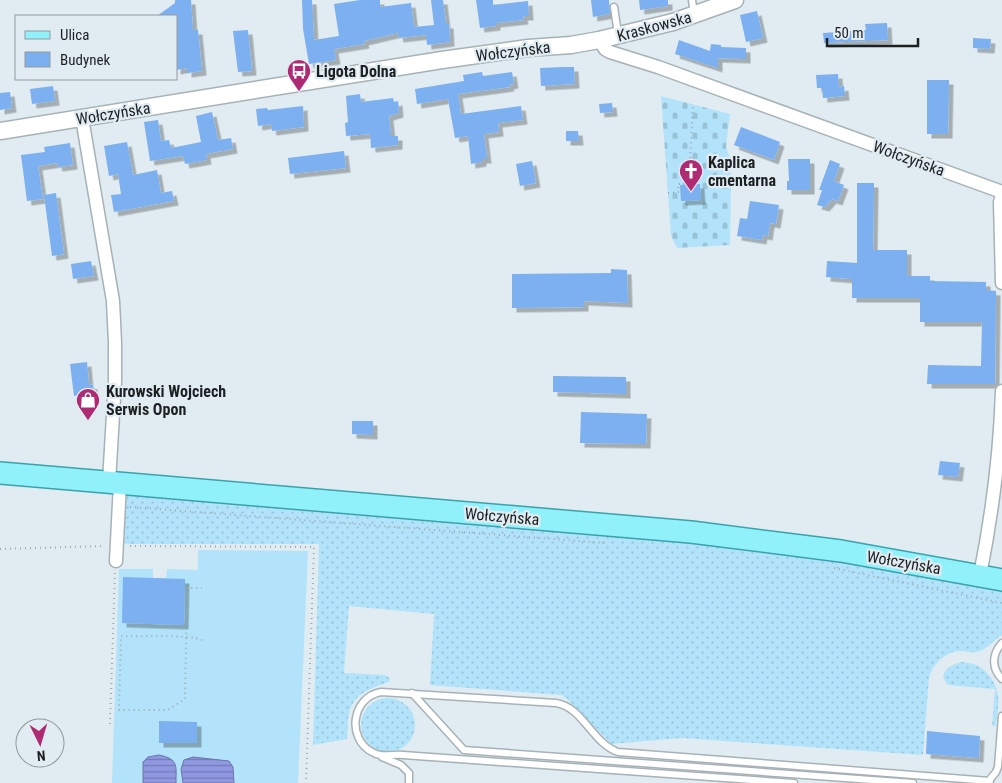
<svg xmlns="http://www.w3.org/2000/svg" width="1002" height="783" viewBox="0 0 1002 783" font-family="'Roboto Condensed',sans-serif">
<style>
.grass{fill:url(#grass-dots)}
.cemetery{fill:url(#cemetery-stones)}
.garden{fill:#b2e3fa}
.water{fill:url(#water-rules);stroke:#6c74a8}
.building{fill:#7bb0f0;filter:url(#shadow)}
.lines{fill:none;stroke-linecap:round;stroke-linejoin:round}
.service-casing{stroke:#a7b2b7;stroke-width:9}
.minor-casing{stroke:#a7b2b7;stroke-width:15}
.tertiary-casing{stroke:#a7b2b7;stroke-width:19}
.primary-casing{stroke:#39a2ac;stroke-width:24}
.path{stroke:#9ea8ac;stroke-width:2;stroke-dasharray:1 4;stroke-linecap:butt}
.service{stroke:#fff;stroke-width:6}
.minor{stroke:#fff;stroke-width:12}
.tertiary{stroke:#fff;stroke-width:16}
.primary{stroke:#91f1fa;stroke-width:21}
.labels{text-anchor:middle;stroke-width:4.5;stroke-linejoin:round;paint-order:stroke}
.street-label{font-size:16px;fill:#1c2022;stroke:#e0ecf1}
.poi-label{font-size:16px;font-weight:bold;fill:#1c2022;stroke:#e0ecf1;text-anchor:start}
</style>
<defs>
<pattern id="grass-dots" width="8" height="8" patternUnits="userSpaceOnUse" patternTransform="scale(1.25)"><rect width="8" height="8" fill="#b2e3fa"/><path d="M2 2h.1M6 6h.1" fill="none" stroke="#98c2d6" stroke-width="1.8" stroke-linecap="round"/></pattern>
<pattern id="cemetery-stones" width="16" height="16" patternUnits="userSpaceOnUse" patternTransform="scale(1.25)"><rect width="16" height="16" fill="#b2e3fa"/><path d="M2 7V4a2 2 0 0 1 4 0v3zM10 15v-3a2 2 0 0 1 4 0v3z" fill="#98c2d6"/></pattern>
<pattern id="water-rules" width="6" height="5" patternUnits="userSpaceOnUse" patternTransform="scale(1.25)"><rect width="6" height="5" fill="#8f98e1"/><path d="M0 2.5h6" fill="none" stroke="#747cb6"/></pattern>
<filter id="shadow"><feDropShadow dx="4.5" dy="4.5" stdDeviation="0" flood-color="#0004"/></filter>
</defs>
<rect width="100%" height="100%" fill="#e0ecf1"/>
<g class="grass">
<path d="M 127,493 L 692,539 L 890,565 L 1002,589 L 1002,635 C 993,640 987,650 976,652 C 971,653 965,651 960,651 C 945,652 934,663 929,677 L 923,755 L 682,738 L 611,744 L 566,698 L 561,695 L 430,685 L 434,614 L 349,606 L 344,673 L 385,675 L 390,678 L 389,682 C 368,689 351,694 348,719 C 347,726 348,733 347,739 L 313,745 L 319,544 L 126,544 L 121,539 L 122,498 Z"/>
<path d="M 961,662 C 977,664 981,665 991,678 C 1002,695 998,706 996,726 L 992,726 L 995,689 L 948,685 L 943,678 C 944,668 952,665 961,662 Z"/>
<circle cx="388" cy="725" r="27"/>
</g>
<polygon class="cemetery" points="661,96 730,114 726,147 730,158 731,187 730,245 677,248 671,236"/>
<polygon class="garden" points="198,550 308,551 298,783 112,783 119,569 153,569 153,578 166,578 167,569 198,570"/>
<g class="water">
<path d="M 159,755 C 179,759 176,766 176,783 L 143,783 L 143,762 L 148,757 Z"/>
<polygon points="193,757 229,761 233,767 234,783 183,783 181,769 184,760"/>
</g>
<g class="building">
<polygon points="175,0 191,0 193,30 198,30 202,71 187,73 187,68 176,70 176,16 157,16 175,3"/>
<polygon points="302,0 312,0 314,40 339,36 334,4 360,0 380,0 380,7 411,3 414,27 434,25 431,0 443,0 446,24 449,24 450,42 427,45 426,35 399,38 398,33 364,41 365,44 334,49 336,60 309,64 303,29"/>
<polygon points="476,0 493,0 493,5 528,1 529,16 523,16 524,20 496,23 496,26 480,28"/>
<polygon points="591,0 609,0 610,14 593,17"/>
<polygon points="639,0 668,0 668,6 640,10"/>
<polygon points="757,11 763,38 746,42 740,15"/>
<polygon points="887,23 888,40 824,43 823,33 866,30 865,24"/>
<polygon points="248,30 252,71 238,72 233,31"/>
<polygon points="973,38 991,39 990,49 973,48"/>
<polygon points="679,40 710,51 711,44 721,45 721,47 746,48 746,59 718,58 718,68 675,54"/>
<polygon points="564,67 574,67 575,84 541,86 540,68"/>
<polygon points="482,72 483,76 512,72 514,84 509,85 510,87 458,94 461,114 521,106 523,120 498,123 499,132 484,134 487,159 482,159 482,162 471,164 468,136 455,138 448,99 417,104 415,89 464,81 463,75"/>
<polygon points="838,74 839,87 844,86 845,96 823,98 822,88 817,88 816,75"/>
<polygon points="927,80 949,80 948,134 927,134"/>
<polygon points="53,86 55,101 32,104 30,89"/>
<polygon points="10,92 12,108 0,110 0,93"/>
<polygon points="360,94 361,102 393,98 394,102 398,101 399,113 389,116 391,136 398,136 398,145 371,148 370,134 346,136 345,123 348,122 346,96"/>
<polygon points="612,103 613,112 600,113 599,104"/>
<polygon points="303,106 304,127 272,131 271,124 258,126 256,109 267,108 268,110"/>
<polygon points="212,112 218,140 231,138 233,149 206,154 207,160 185,164 183,156 150,161 144,122 158,120 161,141 169,140 171,148 201,142 196,116"/>
<polygon points="741,127 780,142 774,160 734,145"/>
<polygon points="566,131 578,131 579,141 566,141"/>
<polygon points="127,142 133,175 157,170 161,193 172,191 174,201 114,212 111,195 121,194 118,174 109,176 104,146"/>
<polygon points="70,143 73,165 58,167 57,163 38,166 43,199 27,201 21,155 45,152 44,147"/>
<polygon points="344,151 346,168 290,174 288,158"/>
<polygon points="788,159 810,159 810,190 787,190 787,181 789,181"/>
<polygon points="830,160 840,164 834,181 844,185 838,201 832,199 825,207 817,205 822,190 819,190"/>
<polygon points="532,161 536,183 520,186 516,164"/>
<polygon points="857,183 874,183 873,250 907,250 907,276 930,276 930,281 986,282 986,290 996,291 995,384 927,384 928,365 981,366 982,322 920,322 920,298 852,298 852,279 826,277 827,261 857,263"/>
<polygon points="700,184 701,200 681,201 680,185"/>
<polygon points="56,193 64,254 52,256 44,195"/>
<polygon points="750,201 779,205 776,224 770,223 768,236 763,235 762,240 737,236 740,218 747,219"/>
<polygon points="91,261 94,276 73,279 71,264"/>
<polygon points="611,269 627,270 628,303 584,301 584,307 512,308 512,274 611,273"/>
<polygon points="87,362 89,384 93,385 94,393 74,396 70,364"/>
<polygon points="553,376 626,377 626,394 553,392"/>
<polygon points="581,412 647,414 646,444 580,443"/>
<polygon points="352,421 373,421 373,435 352,434"/>
<polygon points="940,461 960,463 958,477 938,475"/>
<polygon points="123,577 185,579 184,625 122,623"/>
<polygon points="159,721 197,722 197,743 159,743"/>
<polygon points="927,731 980,736 979,758 926,754"/>
</g>
<g class="lines">
<g class="service-casing">
<g id="service">
<polyline points="692,0 694,14"/>
<polyline points="614,7 618,34"/>
<path d="M 1002,643 C 992,654 991,668 1002,679"/>
<polyline points="412,693 464,750 913,783"/>
<polyline points="382,757 401,765 409,773 409,783"/>
<path d="M 794,783 L 403,755 C 392,754 381,758 372,752 C 346,738 352,697 381,692 L 556,703 C 583,707 592,743 618,752 L 990,781"/>
<polyline points="987,783 996,772 998,767 1002,716"/>
</g>
</g>
<g class="minor-casing">
<g id="minor">
<polyline points="599,40 605,49 610,52 658,67 1002,192"/>
<polyline points="82,118 113,301 115,343 115,381 109,482"/>
<polyline points="1002,196 1000,202 1002,283"/>
<polyline points="116,561 120,483"/>
<path d="M 980,575 C 992,515 1000,453 1002,391"/>
</g>
</g>
<g class="tertiary-casing">
<polyline id="tertiary" points="0,131 442,60 528,48 571,45 599,40 673,22 735,0"/>
</g>
<g class="primary-casing">
<polyline id="primary" points="0,473 691,532 841,551 1002,580"/>
</g>
<g class="path">
<polyline points="668,193 679,192 678,184 689,183 693,104"/>
<polyline points="130,507 606,543"/>
<polyline points="130,546 314,547 306,783"/>
<polyline points="0,549 105,546"/>
<polyline points="834,568 1002,603"/>
<path d="M 202,640 C 190,634 137,637 121,636 L 119,710 L 168,710 L 185,699 L 187,588 L 202,588"/>
<polyline points="110,724 115,573"/>
</g>
<use href="#service" class="service"/>
<use href="#minor" class="minor"/>
<use href="#tertiary" class="tertiary"/>
<use href="#primary" class="primary"/>
</g>
<defs>
<g id="bus-pin" transform="scale(1.25)"><path d="M0 17L-7.5 6A9.5 9.5 0 1 1 7.5 6Z" fill="#ae2a72" stroke="#e0ecf1"/><path d="M-5-6H5V4H4V6H2V4H-2V6H-4V4H-5ZM-3.5-4V0h7V-4ZM-3.5 1.2v1.5H-2V1.2ZM2 1.2v1.5H3.5V1.2Z" fill="#fff"/></g>
<g id="church-pin" transform="scale(1.25)"><path d="M0 17L-7.5 6A9.5 9.5 0 1 1 7.5 6Z" fill="#ae2a72" stroke="#e0ecf1"/><path d="M-1.2-6h2.4v3.5h3.3v2.4h-3.3V6h-2.4V-.1h-3.3v-2.4h3.3Z" fill="#fff"/></g>
<g id="shop-pin" transform="scale(1.25)"><path d="M0 17L-7.5 6A9.5 9.5 0 1 1 7.5 6Z" fill="#ae2a72" stroke="#e0ecf1"/><path d="M-5-2.5h2.3a2.7 3.5 0 0 1 5.4 0H5L5.5 6h-11ZM-1.5-2.5h3a1.5 2.3 0 0 0-3 0Z" fill="#fff"/></g>
</defs>
<g fill-rule="evenodd">
<use href="#bus-pin" x="299" y="71"/>
<use href="#church-pin" x="691" y="171"/>
<use href="#shop-pin" x="88" y="400"/>
</g>
<g class="labels">
<g class="street-label">
<text transform="translate(654 26) rotate(-15)" y="6">Kraskowska</text>
<text transform="translate(513 51) rotate(-7)" y="6">Wołczyńska</text>
<text transform="translate(113 113) rotate(-9)" y="6">Wołczyńska</text>
<text transform="translate(909 158) rotate(20)" y="6">Wołczyńska</text>
<text transform="translate(502 516) rotate(5)" y="6">Wołczyńska</text>
<text transform="translate(904 562) rotate(10)" y="6">Wołczyńska</text>
</g>
<g class="poi-label">
<text x="316" y="77">Ligota Dolna</text>
<text x="708" y="168">Kaplica<tspan x="708" dy="18">cmentarna</tspan></text>
<text x="106" y="397">Kurowski Wojciech<tspan x="106" dy="18">Serwis Opon</tspan></text>
</g>
</g>
<rect x="15" y="15" width="162" height="65" fill="#e0ecf1" stroke="#929a9e"/>
<rect x="25" y="31" width="25" height="8" fill="#91f1fa" stroke="#929a9e"/>
<text x="60" y="40" font-size="15" fill="#1c2022">Ulica</text>
<rect x="25" y="52" width="25" height="15" fill="#7bb0f0" stroke="#929a9e"/>
<text x="60" y="65" font-size="15" fill="#1c2022">Budynek</text>
<g transform="translate(40 743) rotate(175)"><circle r="24" fill="#e0ecf1" stroke="#929a9e"/>
<path d="M0-4L9 19L0 12L-9 19Z" fill="#ae2a72"/>
<text y="-8" font-size="14" font-weight="bold" text-anchor="middle" fill="#1c2022">N</text>
</g>
<path d="M827 38v8h91v-8" fill="none" stroke="#1c2022" stroke-width="2.5"/>
<text x="834" y="38" font-size="15" fill="#1c2022" stroke="#e0ecf1" stroke-width="4" paint-order="stroke">50 m</text>
</svg>
